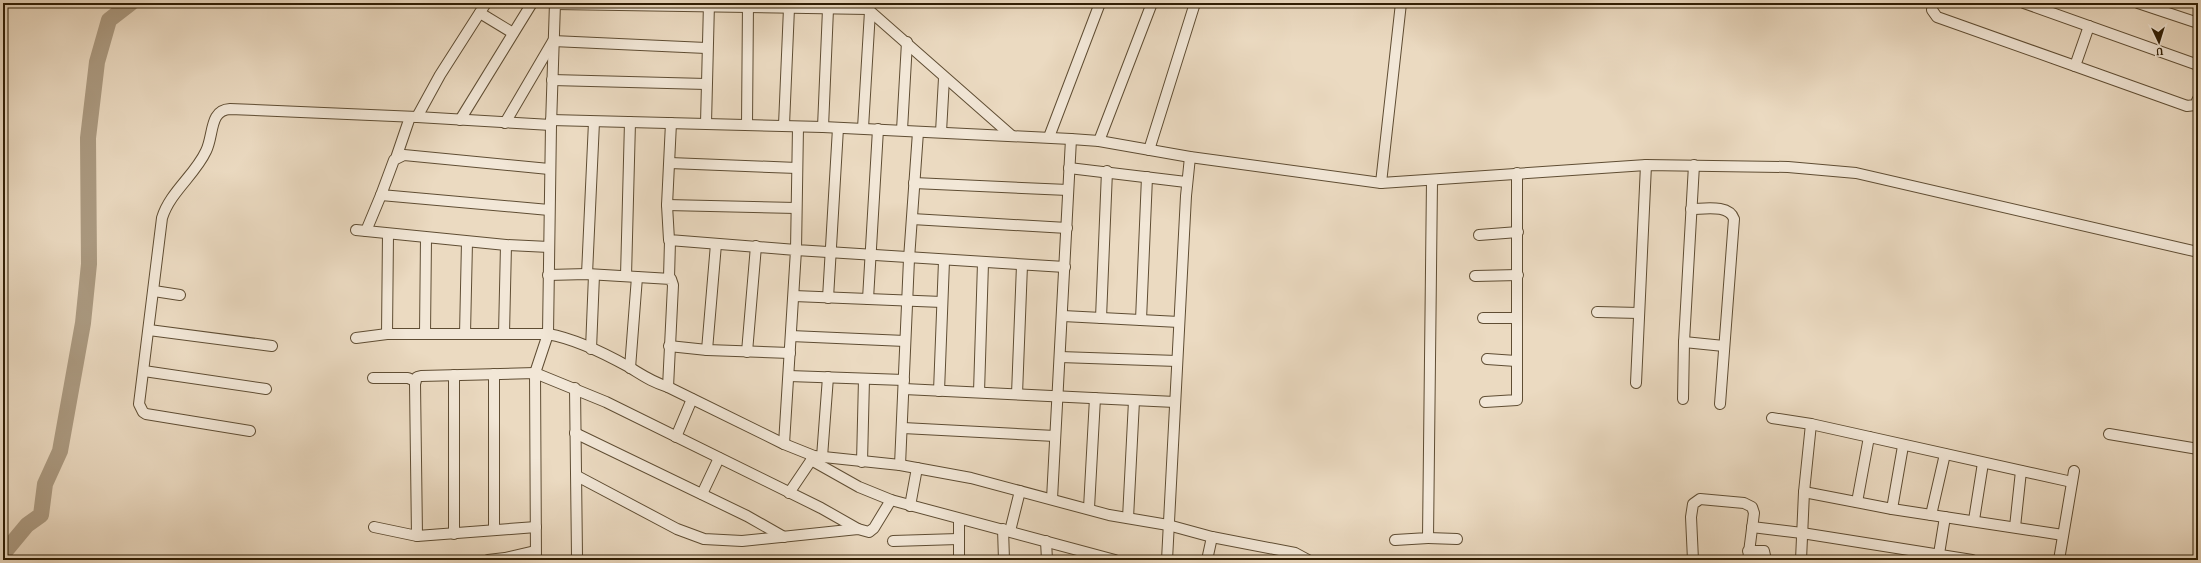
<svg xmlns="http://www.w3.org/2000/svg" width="2201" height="563" viewBox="0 0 2201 563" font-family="Alegreya,serif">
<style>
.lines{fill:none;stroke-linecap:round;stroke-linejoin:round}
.river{stroke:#ab9a81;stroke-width:16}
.minor-casing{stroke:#5f4d33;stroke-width:12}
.minor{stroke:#f2e7d7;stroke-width:10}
</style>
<rect width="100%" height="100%" fill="#ebdac1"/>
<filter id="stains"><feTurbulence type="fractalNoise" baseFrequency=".005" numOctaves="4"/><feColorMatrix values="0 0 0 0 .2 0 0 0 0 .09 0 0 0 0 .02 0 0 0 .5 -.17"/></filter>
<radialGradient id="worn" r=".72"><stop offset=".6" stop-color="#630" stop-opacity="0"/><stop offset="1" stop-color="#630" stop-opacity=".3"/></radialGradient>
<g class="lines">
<polyline class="river" points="3,554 27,525 41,515 45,484 60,451 83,323 89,264 88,138 97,62 109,20 131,3"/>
<g class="minor-casing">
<g id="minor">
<polyline points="1933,3 1932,10 1937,17 2075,66"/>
<polyline points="2024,3 2198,65"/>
<polyline points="2138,3 2198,23"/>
<polyline points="555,4 868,9"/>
<polyline points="863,5 1012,136"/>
<polyline points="480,13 513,33"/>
<polyline points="2089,26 2075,66 2187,106 2195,105 2198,99"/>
<polyline points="552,80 706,84"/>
<polyline points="417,117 440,75 486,3"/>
<polyline points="460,120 532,3"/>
<polyline points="551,120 823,127 1071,139 1099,141 1190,157 1381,183 1646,165 1788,167 1856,173 2198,252"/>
<polyline points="505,123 553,41 706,48"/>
<polyline points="671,123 667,205 669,240 796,250 784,444"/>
<polyline points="706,123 709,3"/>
<polyline points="747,124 748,3"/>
<polyline points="784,125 789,8"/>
<polyline points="798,127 796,250 1065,267"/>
<polyline points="823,127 828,9"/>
<polyline points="863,128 870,11"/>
<polyline points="902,130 907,42"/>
<polyline points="941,132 944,78"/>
<polyline points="1049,137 1100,3"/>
<polyline points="1099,141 1152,3"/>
<polyline points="1149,150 1195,3"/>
<polyline points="396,158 410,117"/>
<polyline points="670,163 797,168"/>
<polyline points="1069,168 1186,182"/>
<polyline points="549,169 404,155 394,160 381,195 549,210"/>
<polyline points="914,183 1068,190"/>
<polyline points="1381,183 1401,3"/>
<polyline points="667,205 796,208"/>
<path d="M 1691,209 C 1704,209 1729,204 1734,219 L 1720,404"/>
<polyline points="912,219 1067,228"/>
<polyline points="356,230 506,245 549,247"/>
<polyline points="366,231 381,195"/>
<polyline points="1479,235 1518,232"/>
<polyline points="587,274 594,122"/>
<polyline points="548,275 587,274 671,279 673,285 668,387"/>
<polyline points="626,276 630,122"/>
<polyline points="1475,276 1518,275"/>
<polyline points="669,278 670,241"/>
<polyline points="154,291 180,295"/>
<polyline points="794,296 942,302"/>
<polyline points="828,298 838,128"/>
<polyline points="868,299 878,129"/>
<polyline points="1597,312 1639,313"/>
<polyline points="1063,316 1179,322"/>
<polyline points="1101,318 1107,171"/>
<polyline points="1483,318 1516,318"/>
<polyline points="1141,320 1147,177"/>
<polyline points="149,330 272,346"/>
<polyline points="387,334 388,234"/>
<polyline points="425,334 426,238"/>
<polyline points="465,334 467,242"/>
<polyline points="504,334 506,245"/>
<polyline points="791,336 905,341"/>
<polyline points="356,338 387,334 548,334 551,125"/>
<polyline points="1684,342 1724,346"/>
<polyline points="669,346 707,350 790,353"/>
<polyline points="591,349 594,275"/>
<polyline points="707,350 716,244"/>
<polyline points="747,352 756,246"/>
<polyline points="1060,357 1177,361"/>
<polyline points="1487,359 1516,361"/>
<polyline points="630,368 637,277"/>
<polyline points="144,371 266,389"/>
<polyline points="494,374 494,530"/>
<polyline points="789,376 904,380"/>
<polyline points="373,378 408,378 415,381"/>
<polyline points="1636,383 1646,165"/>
<polyline points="575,388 577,556"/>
<polyline points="904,389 1175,402"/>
<polyline points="939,391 944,261"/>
<polyline points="979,392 983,263"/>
<polyline points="1017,394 1022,265"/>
<polyline points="1683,399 1684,342 1694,165"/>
<polyline points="1485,402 1517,400 1517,173"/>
<polyline points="1772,418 1811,424 2072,482"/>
<polyline points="903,428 1055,436"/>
<path d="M 250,431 L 146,414 L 143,412 L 139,404 L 162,218 C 170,192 195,175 206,151 C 214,135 209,110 230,109 L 417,117 L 551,125 L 555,3"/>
<polyline points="575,433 747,516 784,537"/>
<polyline points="2109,434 2198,449"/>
<polyline points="676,437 692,399"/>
<polyline points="822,457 828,377"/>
<polyline points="811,460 859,487 891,500 1115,560"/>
<polyline points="862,462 864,379"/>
<polyline points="900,465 909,259 918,132"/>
<polyline points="577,476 677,529 704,539 742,541 858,529 869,532 874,528 891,500"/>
<polyline points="1804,492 1892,509 2063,535"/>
<polyline points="789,493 814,456"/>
<polyline points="702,494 719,458"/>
<polyline points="1052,499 1071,139"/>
<polyline points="1857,502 1869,437"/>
<polyline points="910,506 917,468"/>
<polyline points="1089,508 1095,398"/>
<polyline points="1892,509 1903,446"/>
<polyline points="1931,515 1945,454"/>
<polyline points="1128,518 1134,401"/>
<polyline points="959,519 959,560"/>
<polyline points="1974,520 1983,463"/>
<polyline points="374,527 417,536 536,527"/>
<polyline points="1752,527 1802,533 1972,560"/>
<polyline points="2015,527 2021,471"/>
<polyline points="1003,529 1004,560"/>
<polyline points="1010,531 1020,491"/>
<polyline points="454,534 454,375"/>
<polyline points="417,536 415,384 417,377 421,376 535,373 606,402 821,508 858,529"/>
<polyline points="1428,538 1457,539"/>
<polyline points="1395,540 1428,538 1432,180"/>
<polyline points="893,541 958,539"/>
<polyline points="1046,541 1047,560"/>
<polyline points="1748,551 1764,551 1766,560"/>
<polyline points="488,560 505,558 535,551"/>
<path d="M 536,560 L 535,373 L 548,334 C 576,339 604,353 629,367 C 644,376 650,381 668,387 L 784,444 L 814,456 L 900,465 L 971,478 L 1109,515 L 1168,525 L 1212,537 L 1295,553 L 1308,560"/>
<polyline points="1167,560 1186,196 1190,157"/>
<polyline points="1207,560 1212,537"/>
<polyline points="1693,560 1691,517 1693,504 1700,499 1744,503 1752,507 1754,513 1748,560"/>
<polyline points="1801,560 1804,492 1811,424"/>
<polyline points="1938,560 1945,517"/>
<polyline points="2059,560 2074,471"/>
</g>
</g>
<use href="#minor" class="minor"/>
</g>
<rect width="2201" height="563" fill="none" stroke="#ebdac1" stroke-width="16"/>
<rect x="4" y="4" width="2193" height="555" fill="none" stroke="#301e04" stroke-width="2"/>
<rect x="8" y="8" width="2185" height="547" fill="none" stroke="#301e04"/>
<g transform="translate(2159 42) rotate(176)" stroke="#f2e7d7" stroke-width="3" paint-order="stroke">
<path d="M0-3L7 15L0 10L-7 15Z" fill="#301e04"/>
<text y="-6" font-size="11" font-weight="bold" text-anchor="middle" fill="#301e04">U</text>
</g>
<rect width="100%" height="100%" filter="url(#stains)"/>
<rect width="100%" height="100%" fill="url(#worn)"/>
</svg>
